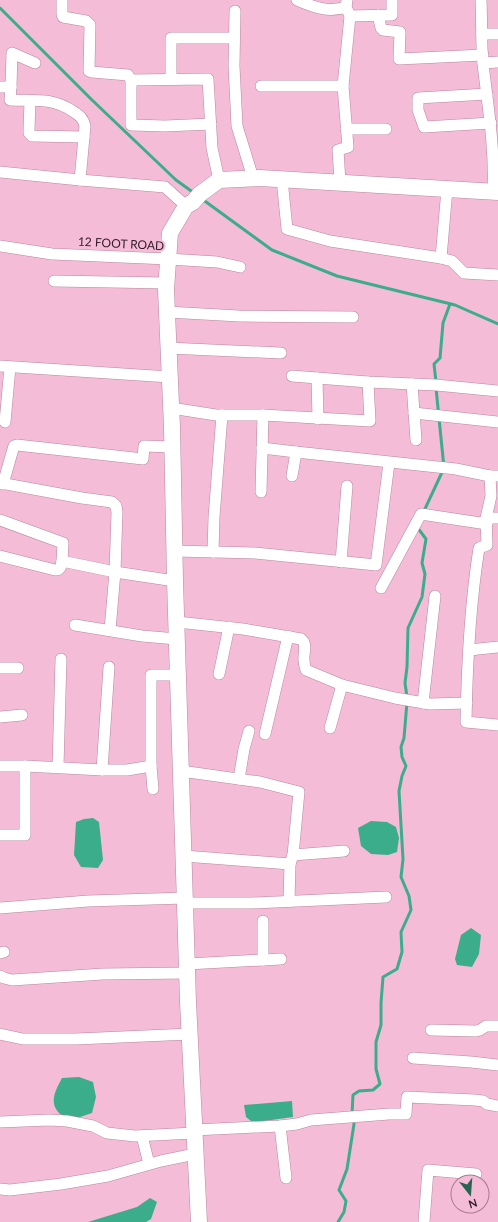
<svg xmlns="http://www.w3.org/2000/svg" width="498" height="1222" viewBox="0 0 498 1222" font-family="Lato,sans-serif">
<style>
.water{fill:#3cad8b}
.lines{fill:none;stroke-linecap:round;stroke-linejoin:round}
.stream{stroke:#3cad8b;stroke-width:3}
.street-casing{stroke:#ba859e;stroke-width:12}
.secondary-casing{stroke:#ba859e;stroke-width:17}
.street{stroke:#fff;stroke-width:11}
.secondary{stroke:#fff;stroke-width:16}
.labels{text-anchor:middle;stroke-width:4;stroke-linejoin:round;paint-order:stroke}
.street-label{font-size:12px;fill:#311c27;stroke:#f5bcd7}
</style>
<rect width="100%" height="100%" fill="#f5bcd7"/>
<g class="water">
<polygon points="93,818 99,822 103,860 98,868 81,867 74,855 76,822 84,819"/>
<polygon points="371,821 387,822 396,827 399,838 397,852 388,855 371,854 361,846 358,828"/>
<polygon points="471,928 481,935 479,954 472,967 457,965 455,959 461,935"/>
<path d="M 79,1077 L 93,1082 L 96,1097 L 92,1113 L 71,1120 C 68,1118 63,1116 60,1114 C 48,1102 56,1090 62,1078 Z"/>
<polygon points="292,1101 293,1117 264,1121 251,1121 246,1117 244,1105"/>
<polygon points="150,1198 157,1202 151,1219 146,1222 88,1222 137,1207"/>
</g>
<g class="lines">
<g class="stream">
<polyline points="0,8 92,100 176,180 194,193"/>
<polyline points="202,199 272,250 337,276 455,305 498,324"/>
<polyline points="436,382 434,364 440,358 443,323 450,304"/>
<polyline points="424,511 444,468 436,388"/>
<polyline points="407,697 405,683 407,667 408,628 422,597 425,574 422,563 426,539 417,527"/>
<polyline points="352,1114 353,1095 359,1091 373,1090 380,1084 376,1069 376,1042 381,1025 381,1003 383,977 397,969 402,952 401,932 411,910 409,896 401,877 403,859 399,791 402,776 406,766 402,757 401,747 404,738 407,702"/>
<polyline points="338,1222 344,1212 346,1201 339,1190 347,1169 354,1124 353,1119"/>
</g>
<g class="street-casing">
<g id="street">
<polyline points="62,0 62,14 63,17 86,21 90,25 89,71 92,72 128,75 131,80 131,125 165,126 211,124"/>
<path d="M 297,0 C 313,7 329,13 346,7"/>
<path d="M 481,0 C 482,21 481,43 483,64 C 488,107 495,149 493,192"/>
<polyline points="235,11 234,66 237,126 253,178"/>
<polyline points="378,15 381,28 383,30 400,32 399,59 483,55"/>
<polyline points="350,16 392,15 392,0"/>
<polyline points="482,34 498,34"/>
<polyline points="483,63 498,62"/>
<polyline points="171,79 171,38 234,38"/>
<polyline points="131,80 208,79 212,148 219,180"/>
<polyline points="261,86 343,86"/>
<path d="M 0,87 L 11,87 L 10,100 C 34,101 53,97 74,112 C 80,116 83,118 85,126 L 80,180"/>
<polyline points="11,87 12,53 35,63"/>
<polyline points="487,94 418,98 418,110 424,127 491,123"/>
<polyline points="30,101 29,130 29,133 32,136 84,137"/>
<polyline points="346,129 386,129"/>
<polyline points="0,172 80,180 165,187 186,206"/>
<polyline points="282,179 287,229 330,241 441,258 447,189"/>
<polyline points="340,182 338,150 348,147 343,86 350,16 346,7 347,0"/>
<polyline points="0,246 52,254 168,259 217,262 240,267"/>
<polyline points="441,258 452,261 464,273 498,275"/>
<polyline points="54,281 166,283"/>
<polyline points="167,312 239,316 353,317"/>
<polyline points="168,348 281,353"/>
<polyline points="0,366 170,377"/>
<polyline points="292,376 368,382 436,385 498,391"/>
<polyline points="317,378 318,419"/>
<polyline points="412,384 416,440"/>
<polyline points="171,408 216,415 263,415 370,421 368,382"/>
<polyline points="414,413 498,422"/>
<polyline points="5,422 10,367"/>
<polyline points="262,448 296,452"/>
<polyline points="292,476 296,452 456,469 490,476 497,476"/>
<path d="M 490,476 L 491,496 L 486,518 L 487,545 L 479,548 C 470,605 467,664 466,722 L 498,725"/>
<polyline points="0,483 82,498 112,502 116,506 117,512 115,572 110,630"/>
<polyline points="3,484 13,449 14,446 17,445 143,459 144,446 172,447"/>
<polyline points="261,492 263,415"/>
<polyline points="486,518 498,518"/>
<polyline points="0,520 63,543 62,561"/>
<polyline points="175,551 255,553 376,565 389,463"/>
<polyline points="213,552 214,517 222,415"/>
<path d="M 0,556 L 55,570 C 61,570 61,566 62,561 L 115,572 L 175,581"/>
<polyline points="341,562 347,486"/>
<polyline points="381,588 421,514 487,524"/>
<path d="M 177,622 L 243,629 L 301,639 C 308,644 303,653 304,660 C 304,664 305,667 306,670 L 342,685 L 395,698 L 430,704 L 467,703"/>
<polyline points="75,625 142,636 177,639"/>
<polyline points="469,650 498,647"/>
<polyline points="0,668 18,668"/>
<polyline points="219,674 229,627"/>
<polyline points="423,703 435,596"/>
<polyline points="0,717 22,715"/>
<polyline points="330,728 342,685"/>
<polyline points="265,734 288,636"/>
<polyline points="0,766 25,766 102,770 127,770 151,766"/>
<polyline points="58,767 61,659"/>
<polyline points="102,770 109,667"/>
<polyline points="181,771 260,782 299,792 293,855"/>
<polyline points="239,779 244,749 249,731"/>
<polyline points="153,789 151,766 151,675 178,675"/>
<polyline points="0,835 25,835 25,766"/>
<polyline points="184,856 290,864 293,855 344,851"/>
<polyline points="289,901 290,864"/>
<polyline points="185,903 252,903 386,897"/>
<polyline points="0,908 88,901 185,898"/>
<polyline points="0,953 4,952"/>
<polyline points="263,960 263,921"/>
<polyline points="187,964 281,959"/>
<polyline points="0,976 4,978 12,980 103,974 188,973"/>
<polyline points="431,1030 476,1031 480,1030 486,1026 498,1026"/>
<polyline points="0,1034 23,1039 76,1039 190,1034"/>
<polyline points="413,1058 471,1062 498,1065"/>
<polyline points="0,1122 49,1120 67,1121 93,1126 107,1133 135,1136 194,1133"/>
<polyline points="280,1126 286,1178"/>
<polyline points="194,1130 280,1126 297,1124 311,1120 389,1114 406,1114 407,1097 475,1100 483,1101 487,1104 498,1106"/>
<polyline points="142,1136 149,1164"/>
<polyline points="0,1189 10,1190 61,1184 108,1176 161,1161 195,1154"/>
<polyline points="424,1222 428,1170 476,1174"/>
</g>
</g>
<g class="secondary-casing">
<polyline id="secondary" points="199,1222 188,1002 175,581 172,427 166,290 170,233 186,206 193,202 200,194 219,180 260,178 498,192"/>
</g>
<use href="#street" class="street"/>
<use href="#secondary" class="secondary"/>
</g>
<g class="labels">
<g class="street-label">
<text transform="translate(121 244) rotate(3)" y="4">12 FOOT ROAD</text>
</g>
</g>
<g transform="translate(470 1194) rotate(163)"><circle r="19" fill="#f5bcd7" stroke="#a77c91"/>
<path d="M0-3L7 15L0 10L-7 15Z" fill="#276551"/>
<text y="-6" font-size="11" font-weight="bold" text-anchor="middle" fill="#311c27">N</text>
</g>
</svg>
